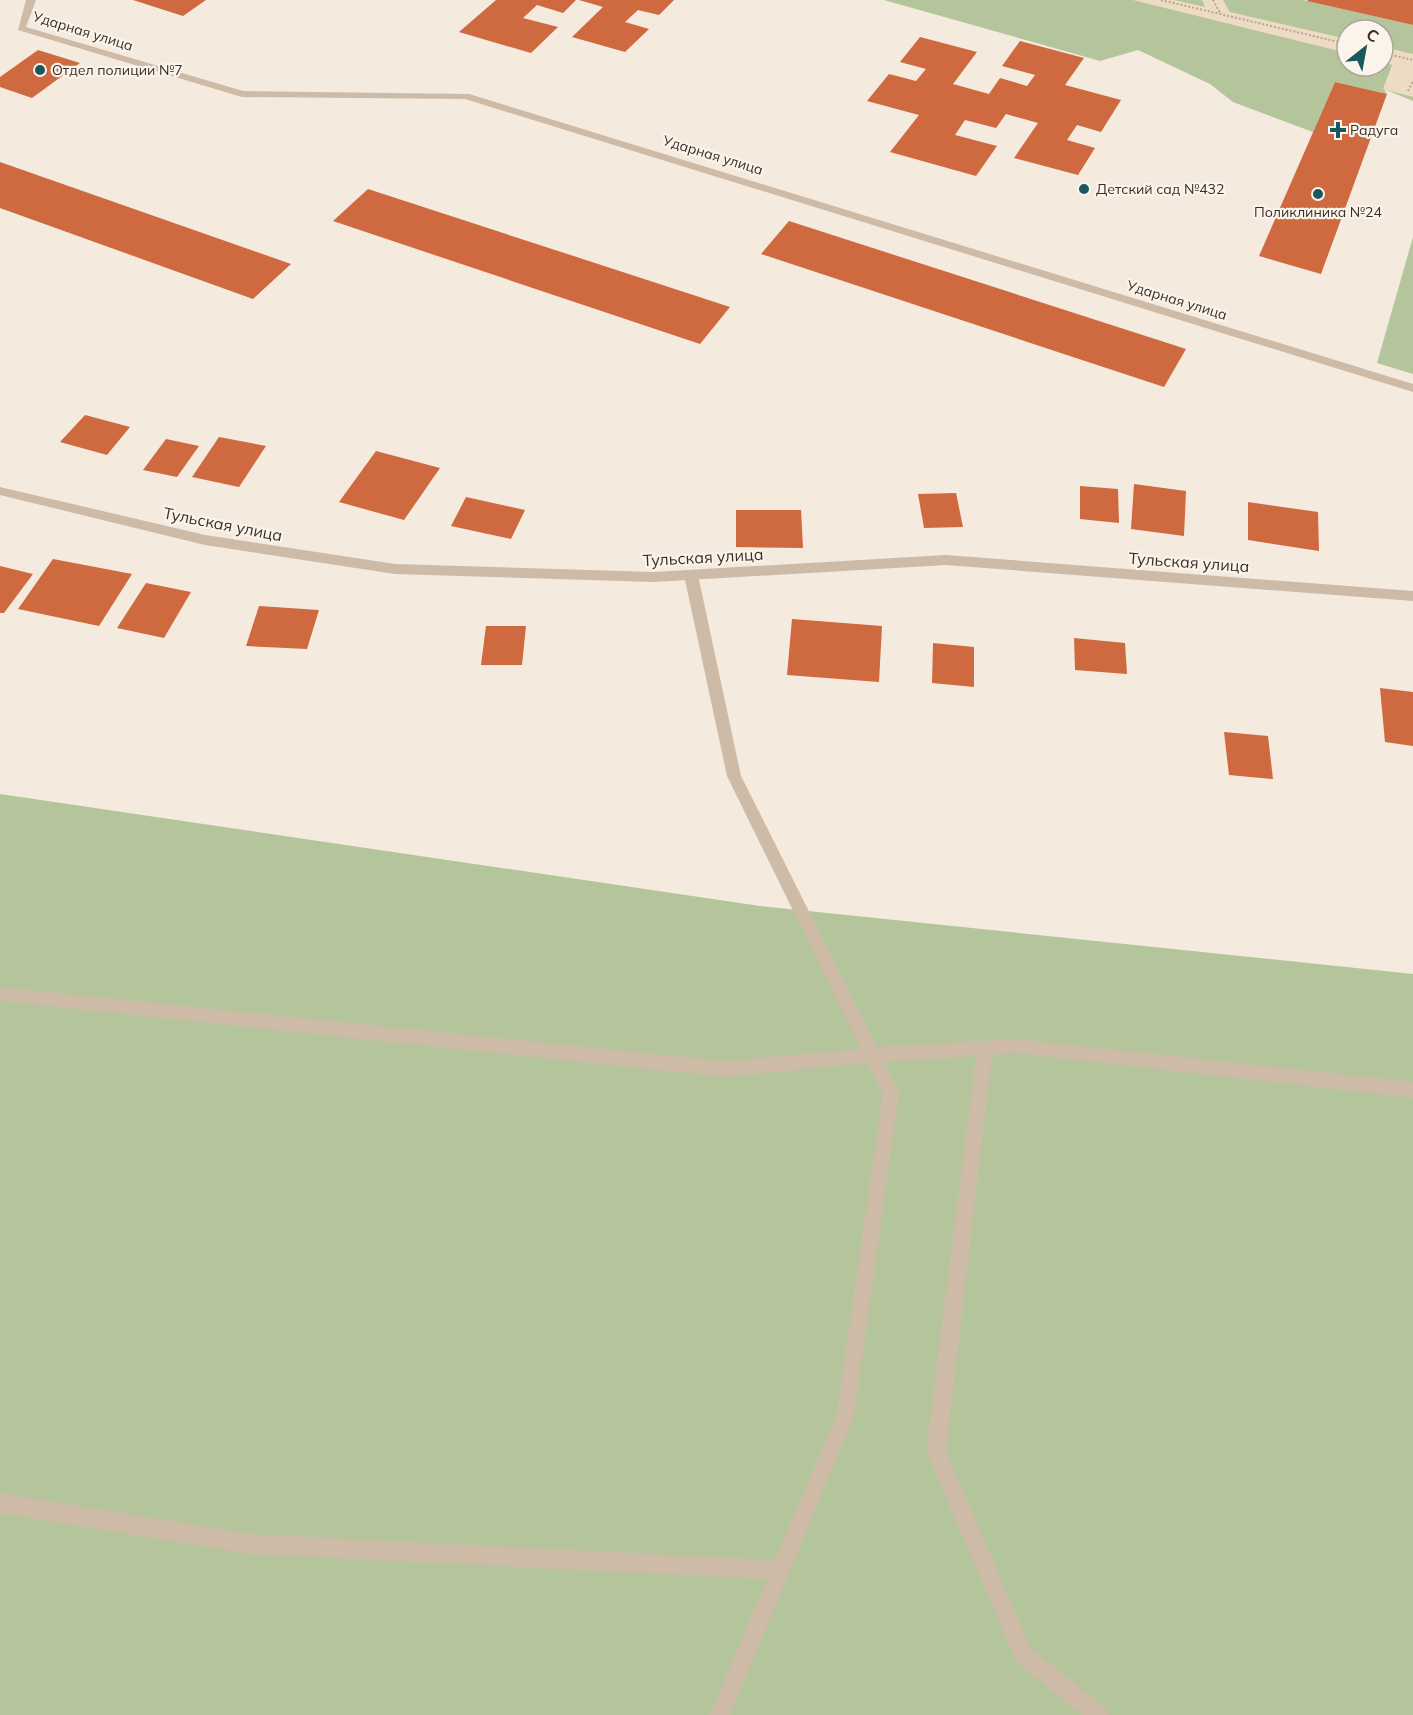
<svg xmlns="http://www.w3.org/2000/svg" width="1413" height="1715" viewBox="0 0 1413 1715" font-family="Mulish,sans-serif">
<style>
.green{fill:#b5c59b;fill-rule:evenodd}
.plaza{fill:#eddcc3}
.building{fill:#ce6940}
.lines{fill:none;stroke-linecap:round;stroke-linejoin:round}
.path{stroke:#b9a491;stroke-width:2;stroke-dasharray:2 2;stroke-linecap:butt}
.lane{fill:#cdbaa7;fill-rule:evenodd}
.street{fill:#cdbaa7;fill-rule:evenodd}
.poi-dot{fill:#1a575e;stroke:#fbf4ea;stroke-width:2}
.labels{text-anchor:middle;stroke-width:4.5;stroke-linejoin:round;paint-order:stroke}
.far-street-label{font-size:14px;fill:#392e28;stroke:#fbf4ea}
.far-poi-label{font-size:14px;fill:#392e28;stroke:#fbf4ea;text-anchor:start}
.street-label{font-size:16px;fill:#392e28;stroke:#fbf4ea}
</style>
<rect width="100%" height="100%" fill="#f4eadd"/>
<g class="green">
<path d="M 884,0 L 1303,0 L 1413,25 L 1413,101 L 1384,89 L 1387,94 L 1335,82 L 1313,132 L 1233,102 L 1210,84 L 1138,50 L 1100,61 ZM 1347,30 L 1383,30 L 1383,66 L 1347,66 Z"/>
<polygon points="1413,237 1413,374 1377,363"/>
<polygon points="0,794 760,906 1413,974 1413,1715 0,1715"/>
</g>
<g class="plaza">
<polygon points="1133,0 1174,0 1205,7 1202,0 1223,0 1230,12 1347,39 1347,53"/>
<polygon points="1383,47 1413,54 1413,97 1383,89 1392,65 1383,62"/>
</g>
<g class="building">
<polygon points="133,0 206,0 183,16"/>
<polygon points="496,0 576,0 563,13 537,5 523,18 558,27 531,53 459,32"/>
<polygon points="579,0 674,0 659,15 638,10 625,22 649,29 625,52 572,37 603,7"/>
<polygon points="1413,0 1413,25 1307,1 1308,0"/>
<polygon points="920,37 977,52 953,84 989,94 1000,78 1027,86 1035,75 1002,66 1020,41 1084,58 1065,85 1121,100 1101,132 1077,125 1067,140 1095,148 1078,175 1014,158 1038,123 1006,114 996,128 965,120 955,135 997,146 976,176 890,152 919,115 867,101 889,74 916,81 926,69 900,62"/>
<polygon points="38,50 80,63 32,98 0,87 0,77"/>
<polygon points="1335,82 1387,94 1321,274 1259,256"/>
<polygon points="0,162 291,264 253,299 0,208"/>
<polygon points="368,189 730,307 700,344 333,221"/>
<polygon points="789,221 1186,349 1164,387 761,254"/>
<polygon points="85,415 130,427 107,455 60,442"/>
<polygon points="219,437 266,446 239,487 192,477"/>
<polygon points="166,439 199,446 177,477 143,470"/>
<polygon points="376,451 440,468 404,520 339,502"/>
<polygon points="1134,484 1186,491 1184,536 1131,529"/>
<polygon points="1080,486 1118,489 1119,523 1080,519"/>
<polygon points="956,493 963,527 924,528 918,494"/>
<polygon points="466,497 525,510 511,539 451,526"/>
<polygon points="1248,502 1318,512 1319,551 1248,540"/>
<polygon points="736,510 801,510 803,548 736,547"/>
<polygon points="53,559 132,574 99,626 18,609"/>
<polygon points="0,566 33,574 4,613 0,613"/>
<polygon points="146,583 191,592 164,638 117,628"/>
<polygon points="259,606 319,610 307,649 246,646"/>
<polygon points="792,619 882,626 879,682 787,675"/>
<polygon points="486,626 526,626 522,665 481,665"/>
<polygon points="1074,638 1125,643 1127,674 1075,670"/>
<polygon points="933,643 974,647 974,687 932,683"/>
<polygon points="1380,688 1413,692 1413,746 1385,742"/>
<polygon points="1224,732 1268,736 1273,779 1229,775"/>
</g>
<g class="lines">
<g class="path">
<polyline points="1161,0 1347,44"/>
<polyline points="1213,0 1220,13"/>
<polyline points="1383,53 1413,60"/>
<polyline points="1408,91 1413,81"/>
</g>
<polygon class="lane" points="691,570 698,575 741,776 877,1047 1015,1039 1413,1082 1413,1098 1015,1053 992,1055 946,1451 1031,1649 1106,1708 1109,1715 1082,1715 1017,1663 926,1451 976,1056 884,1062 899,1093 854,1416 730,1715 710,1715 767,1579 250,1554 0,1513 0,1493 250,1534 775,1560 836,1416 883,1093 868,1063 724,1077 0,1001 0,987 724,1061 861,1049 727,776 684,575"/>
<g class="street">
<polygon points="26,0 36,0 26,27 243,91 469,94 1413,384 1413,392 465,99 242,97 18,30"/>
<polygon points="0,487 205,535 395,564 654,572 946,555 1413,591 1413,601 946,565 654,582 395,574 205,545 0,495"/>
</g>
</g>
<g class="poi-dot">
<circle cx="40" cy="70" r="6"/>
<path d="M1335 121h6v6h6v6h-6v6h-6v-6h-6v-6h6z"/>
<circle cx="1084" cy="189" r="6"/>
<circle cx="1318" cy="194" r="6"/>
</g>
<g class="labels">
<g class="far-street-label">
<text transform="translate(83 31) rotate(17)" y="5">Ударная улица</text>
<text transform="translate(713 155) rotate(17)" y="5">Ударная улица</text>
<text transform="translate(1177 300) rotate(17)" y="5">Ударная улица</text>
</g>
<g class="far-poi-label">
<text x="52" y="75">Отдел полиции №7</text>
<text x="1350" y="135">Радуга</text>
<text x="1096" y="194">Детский сад №432</text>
<text x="1318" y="217" text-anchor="middle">Поликлиника №24</text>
</g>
<g class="street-label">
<text transform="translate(223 524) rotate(11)" y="6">Тульская улица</text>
<text transform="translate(703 557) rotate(-3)" y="6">Тульская улица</text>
<text transform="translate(1189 562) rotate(4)" y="6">Тульская улица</text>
</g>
</g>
<g transform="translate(1365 48) rotate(31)"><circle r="28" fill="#fbf4ea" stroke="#ada59c" stroke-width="1.5"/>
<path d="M0-4.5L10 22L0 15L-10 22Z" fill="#1a575e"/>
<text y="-9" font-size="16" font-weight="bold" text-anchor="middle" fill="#392e28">С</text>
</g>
</svg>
